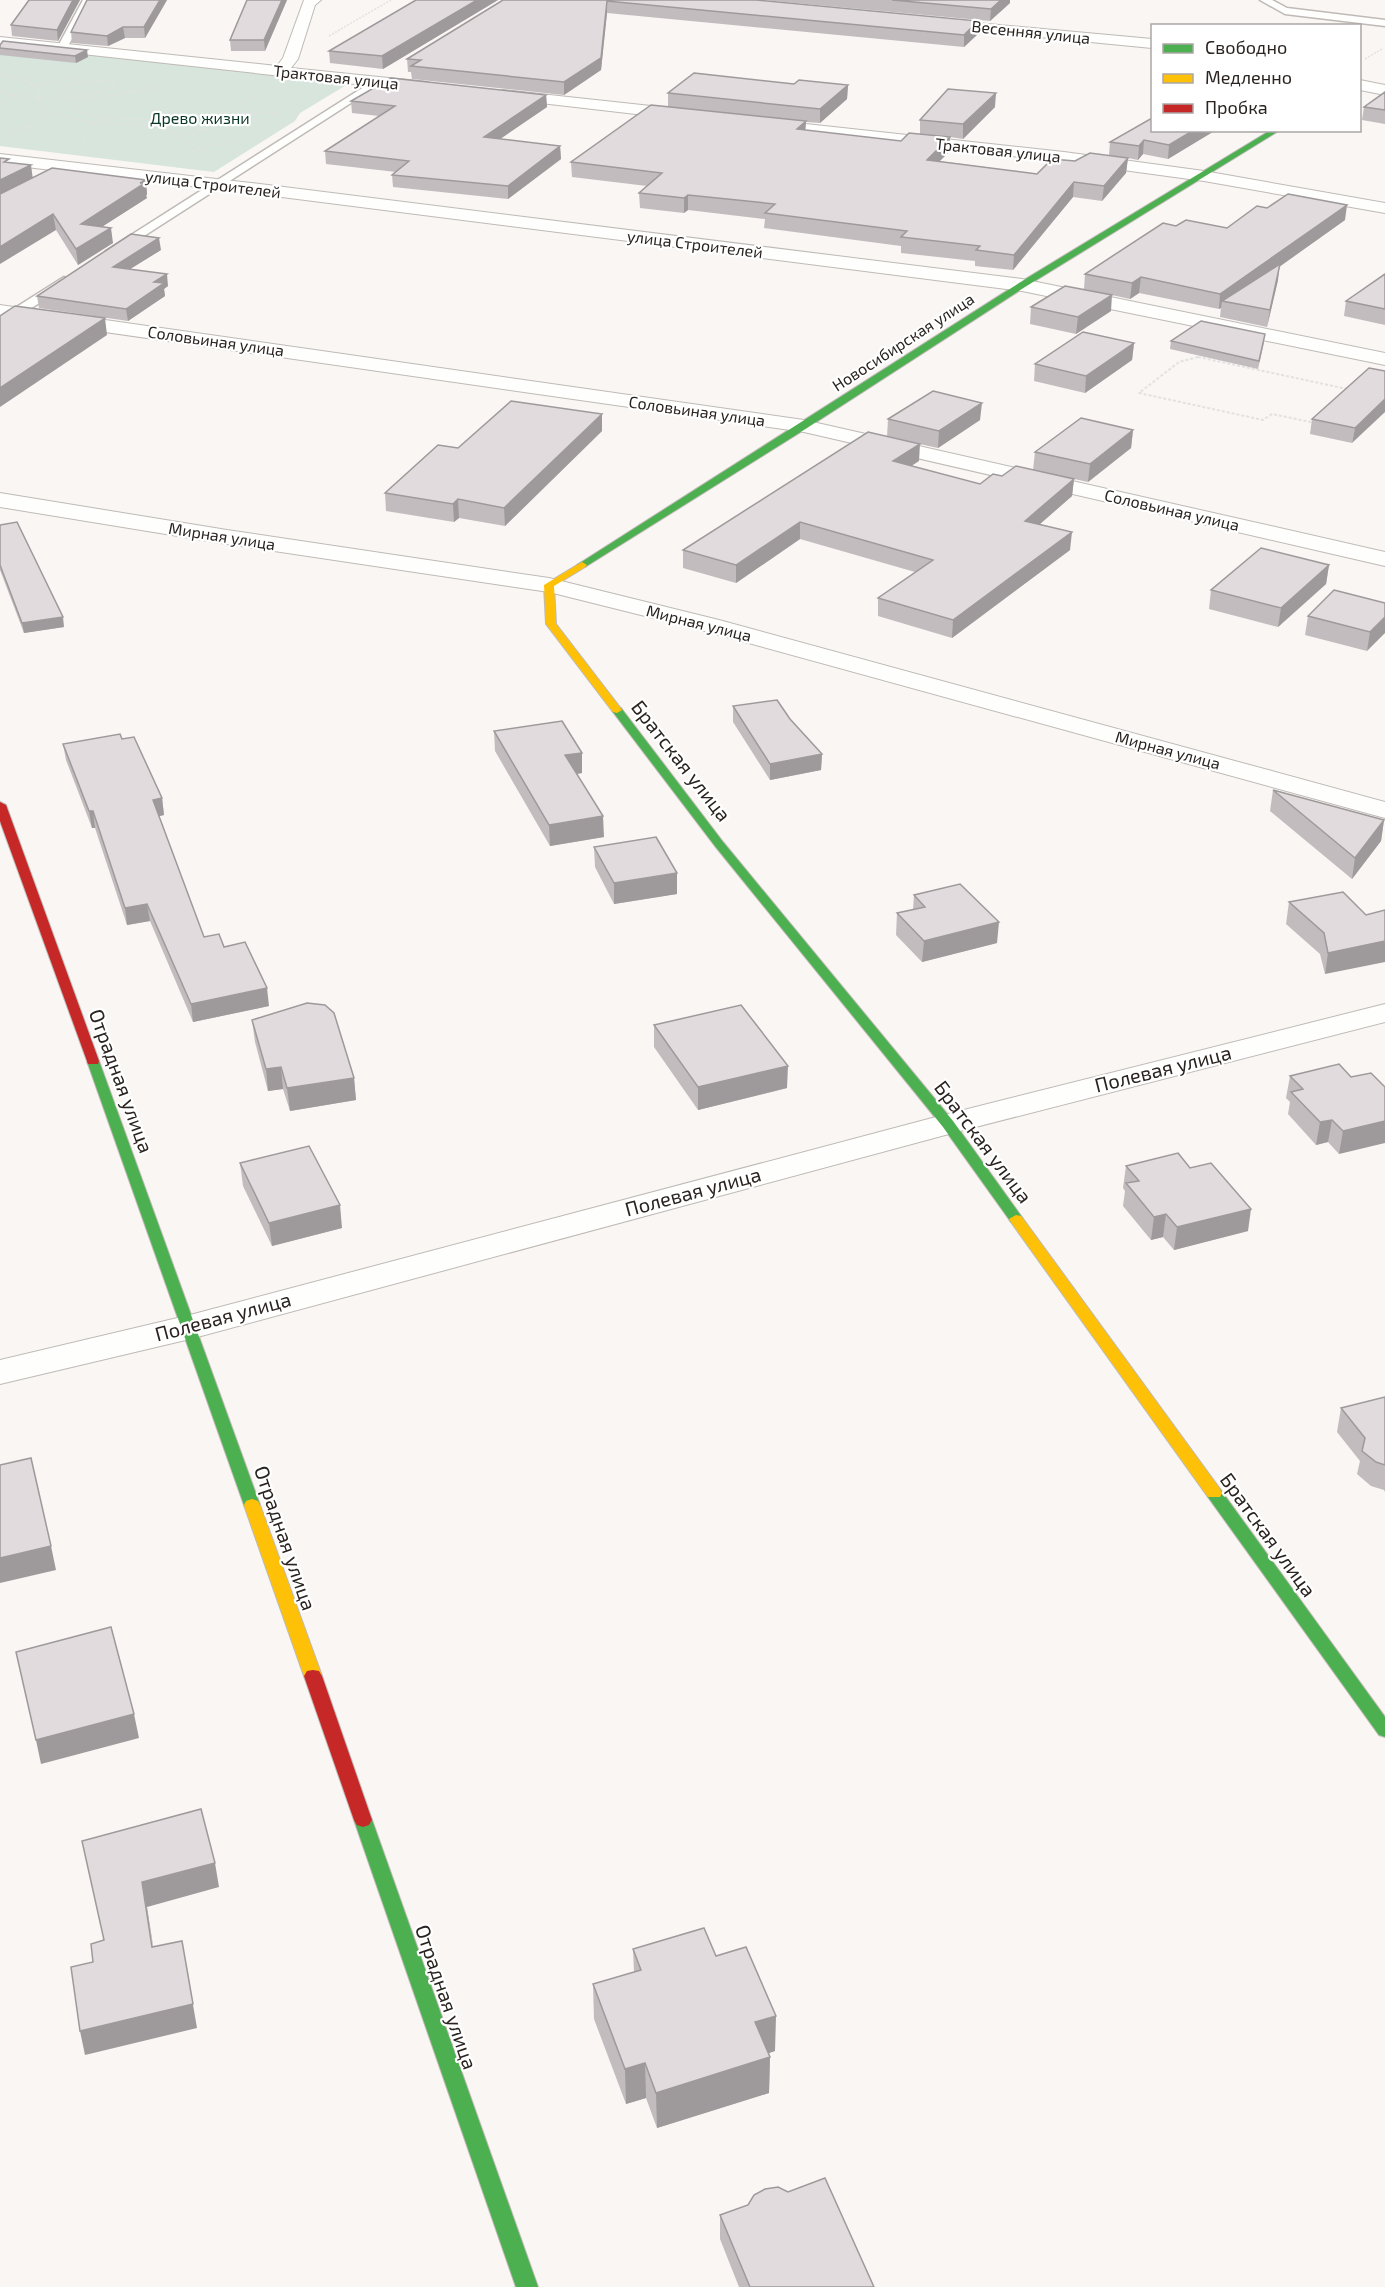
<svg xmlns="http://www.w3.org/2000/svg" width="1385" height="2287" viewBox="0 0 1385 2287" font-family="'Exo 2',sans-serif">
<style>
.green{fill:#d7e5dc}
.lines{fill:none;stroke-linecap:round;stroke-linejoin:round}
.lane-casing{stroke:#bfbab6;stroke-width:3}
.street-casing{stroke:#bfbab6;stroke-width:2}
.fast-casing{stroke:#bfbab6;stroke-width:2}
.slow-casing{stroke:#bfbab6;stroke-width:2}
.jam-casing{stroke:#bfbab6;stroke-width:2}
.path-far1{stroke:#e3e2e1;stroke-width:1.5;stroke-dasharray:2 1.5;stroke-linecap:butt}
.path{stroke:#e3e2e1;stroke-width:2;stroke-dasharray:3 2;stroke-linecap:butt}
.lane{fill:#fefefd;fill-rule:evenodd}
.street{fill:#fefefd;fill-rule:evenodd}
.fast{fill:#4caf50;fill-rule:evenodd}
.slow{fill:#ffc107;fill-rule:evenodd}
.jam{fill:#c62828;fill-rule:evenodd}
.wall{fill:#c2bcbf}
.shaded-wall{fill:#9e999b}
.building{fill:#e1dbde;stroke:#9e999b;stroke-width:1.5}
.labels{text-anchor:middle;stroke-width:4.5;stroke-linejoin:round;paint-order:stroke}
.far-street-label{font-size:16px;fill:#2a231f;stroke:#fff}
.far-park-label{font-size:16px;fill:#083726;stroke:#fff}
.street-label{font-size:20px;fill:#2a231f;stroke:#fff}
</style>
<rect width="100%" height="100%" fill="#f9f6f3"/>
<polygon class="green" points="0,44 353,81 300,113 295,121 214,172 0,146"/>
<g class="lines">
<g class="lane-casing">
<g id="lane">
<polygon points="83,0 93,0 67,48 58,50 57,48"/>
<polygon points="1260,0 1272,0 1287,8 1385,20 1385,26 1285,14"/>
<polygon points="378,78 383,81 382,83 116,254 108,254 106,251"/>
<polygon points="64,277 70,281 69,284 19,316 14,317 7,313"/>
</g>
</g>
<g class="street-casing">
<g id="street">
<polygon points="304,0 321,0 315,5 298,59 291,68 428,82 436,87 428,92 0,45 0,37 277,66 283,58"/>
<polygon points="933,19 1152,39 1152,48 928,26 926,23 928,20"/>
<polygon points="1360,80 1385,85 1385,95 1360,90"/>
<polygon points="503,90 688,110 696,115 688,120 497,98 495,95"/>
<polygon points="760,119 1064,152 1204,171 1385,203 1385,213 1204,181 1064,162 754,127 752,124"/>
<polygon points="0,154 251,183 1022,279 1385,353 1385,365 1022,291 251,193 0,164"/>
<polygon points="0,305 804,420 1385,552 1385,566 804,432 0,317"/>
<polygon points="0,493 227,530 549,578 719,620 1385,802 1385,818 701,630 549,592 227,544 0,507"/>
<polygon points="1385,1004 1385,1022 960,1131 190,1339 0,1384 0,1360 190,1315 936,1117"/>
</g>
</g>
<g class="fast-casing">
<g id="fast">
<polygon points="1271,130 1280,130 1025,287 807,428 585,567 577,565 1019,283"/>
<polygon points="617,707 621,708 723,842 953,1121 1021,1216 1023,1219 1021,1222 1011,1222 943,1127 715,846 613,712 612,710"/>
<polygon points="93,1057 99,1061 260,1505 258,1509 246,1509 244,1505 87,1061"/>
<polygon points="1214,1487 1220,1489 1385,1717 1385,1737 1379,1735 1208,1497 1206,1493 1208,1489"/>
<polygon points="363,1813 369,1815 372,1820 538,2287 516,2287 354,1820 357,1815"/>
</g>
</g>
<g class="slow-casing">
<g id="slow">
<polygon points="582,562 587,565 585,567 554,586 556,624 622,710 617,713 613,712 546,624 544,585"/>
<polygon points="1016,1215 1021,1216 1220,1489 1222,1493 1220,1497 1208,1497 1011,1222 1009,1219"/>
<polygon points="252,1499 258,1501 260,1505 322,1676 319,1681 313,1682 307,1681 304,1676 244,1505 246,1501"/>
</g>
</g>
<g class="jam-casing">
<g id="jam">
<polygon points="0,802 6,805 99,1061 98,1064 88,1064 87,1061 0,821"/>
<polygon points="313,1670 319,1671 322,1676 372,1820 369,1825 363,1827 357,1825 354,1820 304,1676 307,1671"/>
</g>
</g>
<g class="path-far1">
<polyline points="329,36 391,0"/>
<polyline points="1365,59 1382,49"/>
<polyline points="0,74 22,79 35,86"/>
<path d="M 75,76 L 35,86 L 40,94 L 36,99 C 69,132 119,118 161,128 C 176,132 188,143 202,150 L 201,157"/>
<path d="M 107,80 L 115,83 C 102,99 79,94 61,92 L 68,84 Z"/>
<path d="M 0,92 C 55,104 106,98 160,86"/>
<polyline points="71,101 80,111 103,118"/>
<polyline points="0,103 13,96"/>
<polyline points="222,115 266,112 281,114"/>
<polyline points="10,131 30,126 52,112"/>
<polyline points="196,131 196,129 207,129"/>
<polyline points="178,135 203,132 207,129"/>
<polyline points="85,141 85,131 103,118 163,120 222,115 257,96"/>
<polyline points="187,153 212,145 232,143"/>
</g>
<g class="path">
<polyline points="1198,357 1179,362 1139,393 1263,420 1272,414 1316,423"/>
<polyline points="1198,357 1347,389"/>
</g>
<use href="#lane" class="lane"/>
<use href="#street" class="street"/>
<use href="#fast" class="fast"/>
<use href="#slow" class="slow"/>
<use href="#jam" class="jam"/>
</g>
<g class="wall">
<polygon points="29,0 80,0 58,41 12,36 11,25"/>
<polygon points="87,0 167,0 145,38 125,38 108,46 72,43 71,32"/>
<polygon points="247,0 287,0 265,51 231,51 230,40"/>
<polygon points="416,0 498,0 383,69 330,63 329,51"/>
<polygon points="503,0 755,0 978,34 964,47 607,13 601,70 564,95 412,79 411,72 408,72 407,59"/>
<polygon points="763,0 1010,0 1010,3 990,21"/>
<polygon points="0,45 88,57 76,63 0,55"/>
<polygon points="794,84 848,85 847,99 820,123 806,122 805,130 901,141 920,134 920,120 995,107 963,139 950,137 949,152 939,161 1037,174 1075,161 1109,155 1110,142 1216,130 1168,159 1143,154 1138,160 1128,158 1126,173 1102,201 1073,197 1013,270 975,266 975,261 901,253 901,246 764,228 765,219 688,210 684,213 640,208 639,193 647,186 572,177 571,162 668,106 668,93"/>
<polygon points="1385,92 1385,124 1362,120 1364,107"/>
<polygon points="546,95 547,107 500,139 560,146 561,159 508,199 393,187 392,175 396,172 326,164 325,151 379,116 352,113 351,101"/>
<polygon points="10,163 33,177 146,180 147,195 146,195 147,198 103,226 113,243 78,265 56,230"/>
<polygon points="1345,220 1279,267 1278,280 1267,327 1220,317 1221,308 1219,309 1139,293 1130,299 1084,289 1085,274 1176,226 1227,228"/>
<polygon points="161,250 130,269 168,286 164,289 165,296 128,321 39,308 37,296"/>
<polygon points="1385,274 1385,325 1344,316 1346,301"/>
<polygon points="1031,307 1111,311 1076,334 1030,324"/>
<polygon points="1171,341 1264,343 1258,369 1170,349"/>
<polygon points="1134,343 1132,360 1085,393 1034,381 1035,364"/>
<polygon points="1369,368 1352,443 1310,434 1312,419"/>
<polygon points="888,419 980,420 938,448 887,437"/>
<polygon points="1133,430 1131,448 1088,482 1033,470 1035,452"/>
<polygon points="602,431 505,526 459,518 454,522 386,511 385,493 458,448"/>
<polygon points="919,461 911,466 980,484 1002,476 1074,479 1072,496 1040,524 1070,550 952,638 878,616 878,598 915,572 800,539 736,583 683,568 683,550"/>
<polygon points="0,525 64,627 24,633 0,570"/>
<polygon points="1329,565 1326,584 1278,627 1209,609 1211,590"/>
<polygon points="1385,603 1367,651 1305,635 1308,616"/>
<polygon points="733,706 790,719 822,754 821,770 770,780 733,722"/>
<polygon points="494,731 582,753 582,773 576,774 604,837 550,846 495,751"/>
<polygon points="122,739 162,798 164,815 159,816 204,937 224,947 269,1006 193,1022 150,921 127,925 95,828 92,828 66,760 63,744"/>
<polygon points="1273,790 1384,820 1381,841 1352,879 1270,811"/>
<polygon points="594,847 677,894 614,904 595,867"/>
<polygon points="1343,892 1325,974 1320,954 1286,924 1289,902"/>
<polygon points="914,895 997,943 922,962 896,935 897,913 913,910"/>
<polygon points="252,1020 354,1078 356,1100 290,1111 283,1089 268,1091 255,1042"/>
<polygon points="654,1025 787,1088 698,1110 654,1047"/>
<polygon points="1290,1076 1351,1077 1385,1087 1339,1154 1328,1142 1316,1145 1288,1114 1290,1102 1286,1098"/>
<polygon points="240,1163 342,1228 272,1246 243,1186"/>
<polygon points="1126,1166 1190,1168 1248,1231 1174,1250 1163,1237 1151,1240 1123,1206 1125,1191 1123,1188"/>
<polygon points="1385,1397 1385,1492 1384,1490 1371,1486 1357,1474 1360,1461 1337,1432 1341,1408"/>
<polygon points="633,1949 775,2051 769,2053 770,2057 769,2093 657,2128 646,2098 626,2104 594,2019 593,1984 634,1972"/>
<polygon points="720,2215 874,2287 739,2287 720,2239"/>
</g>
<g class="shaded-wall">
<polygon points="73,0 80,0 58,41 57,30"/>
<polygon points="160,0 167,0 145,38 144,27"/>
<polygon points="282,0 287,0 265,51 264,40"/>
<polygon points="477,0 498,0 383,69 382,56"/>
<polygon points="1001,0 1010,0 1010,3 990,21 991,9"/>
<polygon points="607,1 607,13 601,70 564,95 564,82"/>
<polygon points="978,21 978,34 964,47 964,35"/>
<polygon points="123,27 125,38 108,46 107,36"/>
<polygon points="87,50 88,57 76,63 75,56"/>
<polygon points="848,85 847,99 820,123 820,109"/>
<polygon points="996,93 995,107 963,139 963,124"/>
<polygon points="546,95 547,107 484,150 484,137"/>
<polygon points="806,121 805,136 797,129"/>
<polygon points="1194,130 1216,130 1168,159 1169,145"/>
<polygon points="950,137 949,152 926,175 927,160"/>
<polygon points="1144,140 1143,154 1138,160 1139,146"/>
<polygon points="560,146 561,159 508,199 508,186"/>
<polygon points="1128,158 1126,173 1102,201 1104,186"/>
<polygon points="31,165 33,180 0,196 0,180"/>
<polygon points="146,180 147,195 146,195 147,198 83,239 81,224"/>
<polygon points="1074,182 1073,197 1013,270 1014,255"/>
<polygon points="688,195 688,210 684,213 684,198"/>
<polygon points="1347,205 1345,220 1279,267 1278,280 1267,327 1270,310 1222,301 1221,308 1219,309 1220,294"/>
<polygon points="53,214 56,230 0,264 0,247"/>
<polygon points="111,228 113,243 78,265 76,249"/>
<polygon points="159,238 161,250 114,279 113,267"/>
<polygon points="167,274 168,286 164,289 165,296 128,321 126,309 154,282"/>
<polygon points="1141,277 1139,293 1130,299 1132,283"/>
<polygon points="1112,295 1111,311 1076,334 1078,317"/>
<polygon points="105,318 107,335 0,407 0,388"/>
<polygon points="1134,343 1132,360 1085,393 1086,376"/>
<polygon points="1385,399 1385,412 1352,443 1355,428"/>
<polygon points="982,403 980,420 938,448 939,431"/>
<polygon points="602,414 602,431 505,526 504,508"/>
<polygon points="1133,430 1131,448 1088,482 1090,464"/>
<polygon points="920,444 919,461 892,478 893,461"/>
<polygon points="1074,479 1072,496 1024,538 1025,521"/>
<polygon points="458,499 459,518 454,522 453,504"/>
<polygon points="800,522 800,539 736,583 736,565"/>
<polygon points="1072,532 1070,550 952,638 953,620"/>
<polygon points="1329,565 1326,584 1278,627 1281,608"/>
<polygon points="63,617 64,627 24,633 22,623"/>
<polygon points="1385,617 1385,633 1367,651 1370,632"/>
<polygon points="582,753 582,773 565,776 565,755"/>
<polygon points="822,754 821,770 770,780 770,764"/>
<polygon points="162,798 164,815 156,817 153,800"/>
<polygon points="89,811 93,811 95,828 92,828"/>
<polygon points="603,816 604,837 550,846 549,825"/>
<polygon points="1384,820 1381,841 1352,879 1355,858"/>
<polygon points="677,873 677,894 614,904 614,883"/>
<polygon points="147,904 150,921 127,925 125,908"/>
<polygon points="999,922 997,943 922,962 924,941"/>
<polygon points="1385,941 1385,962 1325,974 1328,953"/>
<polygon points="267,988 269,1006 193,1022 191,1004"/>
<polygon points="788,1066 787,1088 698,1110 698,1087"/>
<polygon points="281,1067 283,1089 268,1091 266,1069"/>
<polygon points="354,1078 356,1100 290,1111 287,1088"/>
<polygon points="1332,1120 1328,1142 1316,1145 1320,1122"/>
<polygon points="1385,1121 1385,1143 1339,1154 1343,1131"/>
<polygon points="340,1205 342,1228 272,1246 269,1223"/>
<polygon points="1251,1209 1248,1231 1174,1250 1177,1227"/>
<polygon points="1166,1214 1163,1237 1151,1240 1154,1217"/>
<polygon points="51,1546 56,1570 0,1583 0,1558"/>
<polygon points="134,1714 139,1738 41,1764 36,1740"/>
<polygon points="215,1863 219,1887 147,1907 157,1971 142,1882"/>
<polygon points="182,1941 197,2028 85,2055 80,2031"/>
<polygon points="776,2016 775,2051 754,2058 755,2022"/>
<polygon points="770,2057 769,2093 657,2128 656,2093"/>
<polygon points="645,2063 646,2098 626,2104 625,2069"/>
</g>
<g class="building">
<polygon points="29,0 73,0 57,30 11,25"/>
<polygon points="87,0 160,0 144,27 123,27 107,36 71,32"/>
<polygon points="247,0 282,0 264,40 230,40"/>
<polygon points="416,0 477,0 382,56 329,51"/>
<polygon points="503,0 756,0 978,21 964,35 607,1 601,58 564,82 411,66 421,60 407,59"/>
<polygon points="892,0 1001,0 991,9"/>
<polygon points="3,41 87,50 75,56 0,48 0,45"/>
<polygon points="694,73 794,84 799,80 848,85 820,109 668,93"/>
<polygon points="391,78 546,95 484,137 560,146 508,186 392,175 409,161 325,151 395,106 351,101"/>
<polygon points="948,89 996,93 963,124 920,120"/>
<polygon points="1385,92 1385,110 1364,107"/>
<polygon points="651,105 806,121 797,129 901,141 909,133 950,137 927,160 1037,174 1052,159 1075,161 1090,153 1128,158 1104,186 1074,182 1014,255 976,250 980,246 901,237 907,231 765,213 775,204 688,195 684,198 639,193 662,173 571,162"/>
<polygon points="1152,118 1152,130 1194,130 1169,145 1144,140 1139,146 1110,142"/>
<polygon points="0,158 9,159 4,162 31,165 0,180"/>
<polygon points="52,168 146,180 140,183 145,183 81,224 111,228 76,249 53,214 0,247 0,194"/>
<polygon points="1288,194 1347,205 1220,294 1141,277 1132,283 1085,274 1163,223 1176,226 1186,220 1227,228 1257,206 1267,208"/>
<polygon points="131,234 159,238 113,267 167,274 154,282 164,283 126,309 37,296"/>
<polygon points="1280,264 1270,310 1222,301"/>
<polygon points="1385,274 1385,309 1346,301"/>
<polygon points="1065,286 1112,295 1078,317 1031,307"/>
<polygon points="15,306 105,318 0,388 0,316"/>
<polygon points="1201,321 1265,334 1259,361 1171,341"/>
<polygon points="1083,332 1134,343 1086,376 1035,364"/>
<polygon points="1369,368 1385,371 1385,399 1355,428 1312,419"/>
<polygon points="933,391 982,403 939,431 888,419"/>
<polygon points="511,401 602,414 504,508 458,499 453,504 385,493 438,445 458,448"/>
<polygon points="1081,418 1133,430 1090,464 1035,452"/>
<polygon points="868,432 920,444 893,461 980,484 993,474 1002,476 1016,466 1074,479 1025,521 1072,532 953,620 878,598 933,560 800,522 736,565 683,550"/>
<polygon points="17,522 63,617 22,623 0,565 0,525"/>
<polygon points="1261,548 1329,565 1281,608 1211,590"/>
<polygon points="1334,590 1385,603 1385,617 1370,632 1308,616"/>
<polygon points="777,700 790,719 822,754 770,764 733,706"/>
<polygon points="562,721 582,753 565,755 603,816 549,825 494,731"/>
<polygon points="120,734 122,739 134,737 162,798 153,800 204,937 219,934 224,947 245,942 267,988 191,1004 147,904 125,908 93,811 89,811 63,744"/>
<polygon points="1273,790 1384,820 1355,858"/>
<polygon points="656,837 677,873 614,883 594,847"/>
<polygon points="960,884 999,922 924,941 897,913 925,907 914,895"/>
<polygon points="1343,892 1366,915 1385,910 1385,941 1328,953 1324,933 1289,902"/>
<polygon points="307,1003 325,1005 334,1013 354,1078 287,1088 281,1067 266,1069 252,1020"/>
<polygon points="741,1005 788,1066 698,1087 654,1025"/>
<polygon points="1339,1064 1351,1077 1371,1073 1385,1087 1385,1121 1343,1131 1332,1120 1320,1122 1291,1092 1303,1089 1290,1076"/>
<polygon points="309,1146 340,1205 269,1223 240,1163"/>
<polygon points="1178,1153 1190,1168 1211,1163 1251,1209 1177,1227 1166,1214 1154,1217 1126,1183 1139,1181 1126,1166"/>
<polygon points="1385,1397 1385,1465 1376,1462 1362,1451 1365,1438 1341,1408"/>
<polygon points="31,1458 51,1546 0,1558 0,1465"/>
<polygon points="111,1627 134,1714 36,1740 16,1652"/>
<polygon points="201,1809 215,1863 142,1882 152,1947 182,1941 193,2004 80,2031 71,1967 93,1962 91,1944 104,1940 82,1841"/>
<polygon points="704,1928 716,1956 746,1947 776,2016 755,2022 770,2057 656,2093 645,2063 625,2069 593,1984 641,1970 633,1949"/>
<polygon points="825,2178 874,2287 750,2287 720,2215 748,2205 754,2195 765,2189 778,2187 788,2192"/>
</g>
<g class="labels">
<g class="far-street-label">
<text transform="translate(1031 32) rotate(6)" y="6">Весенняя улица</text>
<text transform="translate(336 77) rotate(6)" y="6">Трактовая улица</text>
<text transform="translate(998 150) rotate(6)" y="6">Трактовая улица</text>
<text transform="translate(213 184) rotate(7)" y="6">улица Строителей</text>
<text transform="translate(695 244) rotate(7)" y="6">улица Строителей</text>
<text transform="translate(216 341) rotate(8)" y="6">Соловьиная улица</text>
<text transform="translate(903 342) rotate(-33)" y="6">Новосибирская улица</text>
<text transform="translate(697 411) rotate(8)" y="6">Соловьиная улица</text>
<text transform="translate(1172 510) rotate(13)" y="6">Соловьиная улица</text>
<text transform="translate(222 536) rotate(9)" y="6">Мирная улица</text>
<text transform="translate(699 623) rotate(14)" y="6">Мирная улица</text>
<text transform="translate(1168 750) rotate(15)" y="6">Мирная улица</text>
</g>
<g class="far-park-label">
<text x="200" y="124">Древо жизни</text>
</g>
<g class="street-label">
<text transform="translate(681 761) rotate(52)" y="7">Братская улица</text>
<text transform="translate(1163 1069) rotate(-14)" y="7">Полевая улица</text>
<text transform="translate(121 1081) rotate(70)" y="7">Отрадная улица</text>
<text transform="translate(983 1142) rotate(53)" y="7">Братская улица</text>
<text transform="translate(693 1192) rotate(-15)" y="7">Полевая улица</text>
<text transform="translate(223 1317) rotate(-15)" y="7">Полевая улица</text>
<text transform="translate(1268 1535) rotate(54)" y="7">Братская улица</text>
<text transform="translate(285 1538) rotate(71)" y="7">Отрадная улица</text>
<text transform="translate(446 1997) rotate(71)" y="7">Отрадная улица</text>
</g>
</g>
<rect x="1151" y="24" width="210" height="108" fill="#ffffff" stroke="#aaa7a5" stroke-width="1.5"/>
<rect x="1163" y="44" width="30" height="9" fill="#4caf50" stroke="#aaa7a5" stroke-width="1.5"/>
<text x="1205" y="54" font-size="18" fill="#2a231f">Свободно</text>
<rect x="1163" y="74" width="30" height="9" fill="#ffc107" stroke="#aaa7a5" stroke-width="1.5"/>
<text x="1205" y="84" font-size="18" fill="#2a231f">Медленно</text>
<rect x="1163" y="104" width="30" height="9" fill="#c62828" stroke="#aaa7a5" stroke-width="1.5"/>
<text x="1205" y="114" font-size="18" fill="#2a231f">Пробка</text>
</svg>
